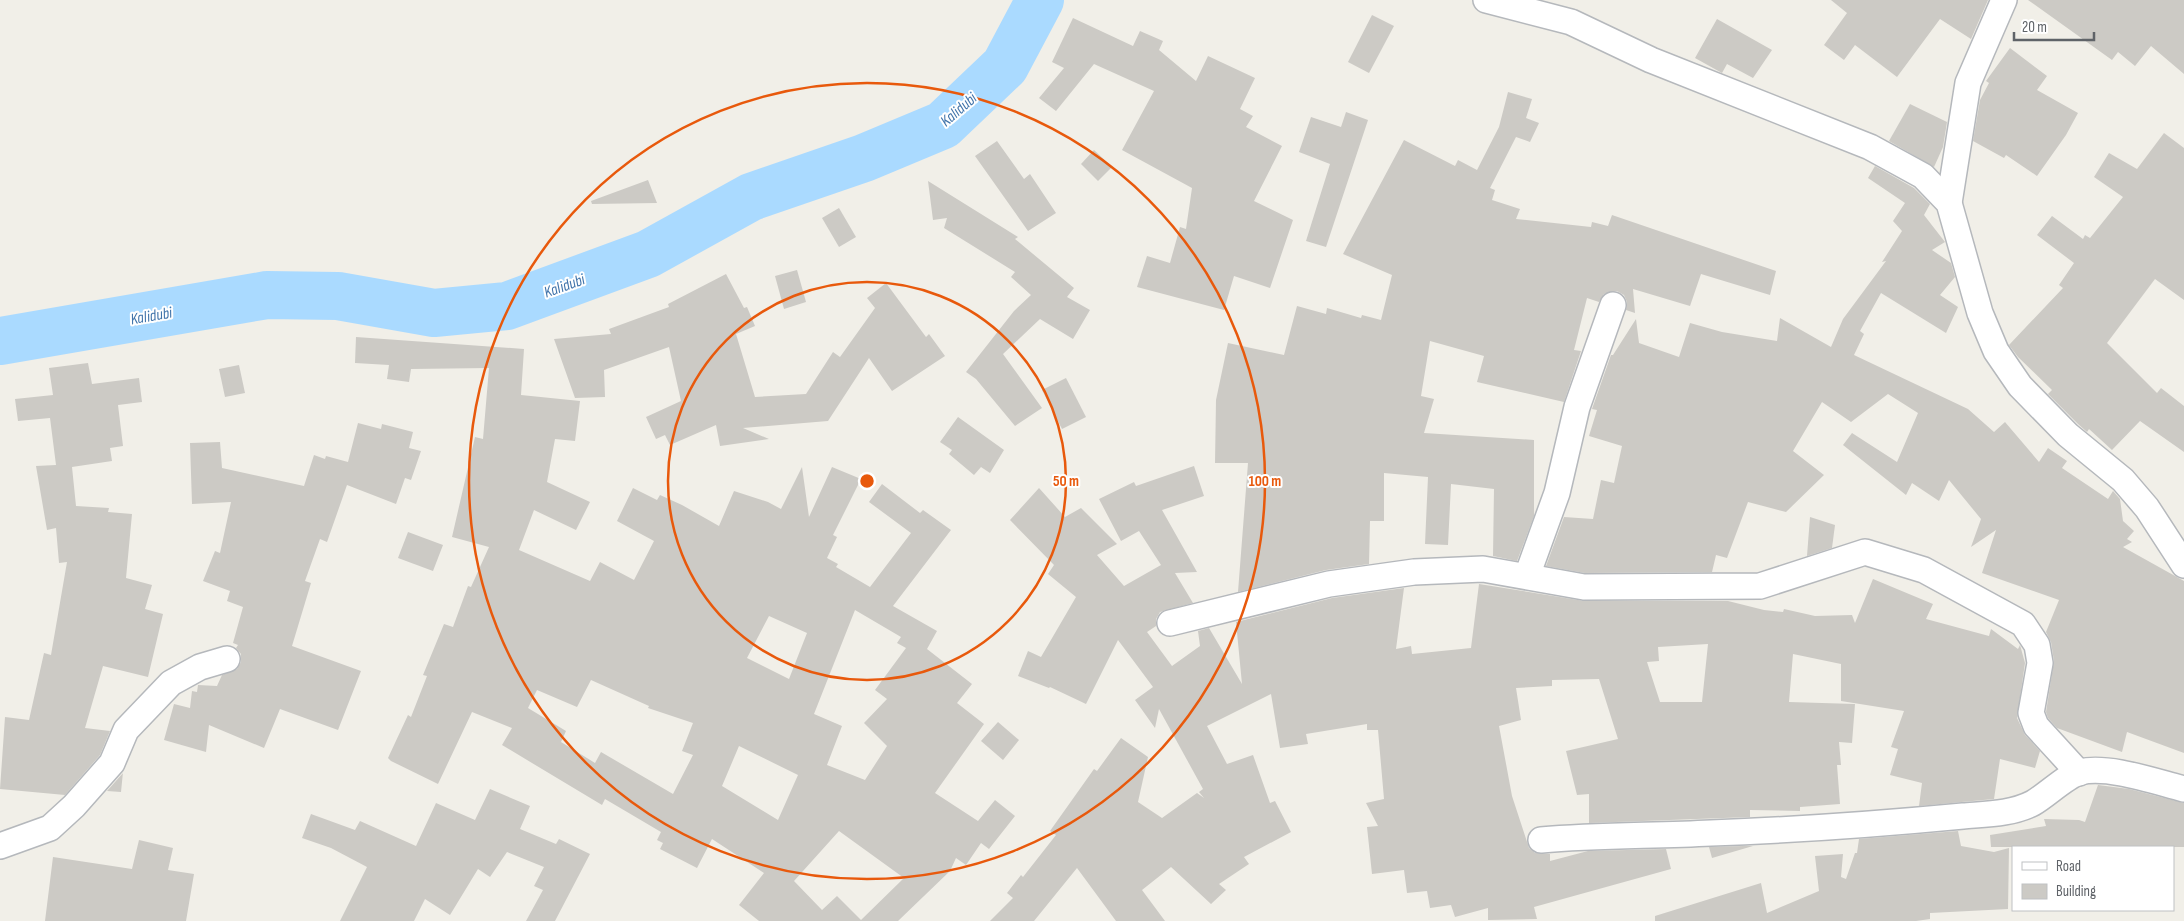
<svg xmlns="http://www.w3.org/2000/svg" width="2184" height="921" viewBox="0 0 2184 921" font-family="'Sofia Sans Condensed',sans-serif">
<style>
.lines{fill:none;stroke-linecap:round;stroke-linejoin:round}
.river{stroke:#aadaff;stroke-width:48}
.building{fill:#cccac5;fill-rule:evenodd}
.street-casing{stroke:#b5b8bc;stroke-width:28}
.street{stroke:#fff;stroke-width:25}
.ring{fill:none;stroke:#e8590c;stroke-width:2.5}
.labels{text-anchor:middle;stroke-width:4;stroke-linejoin:round;paint-order:stroke}
.water-label{font-size:16px;font-style:italic;fill:#4174aa;stroke:#fff}
.centre{fill:#e8590c;stroke:#fff;stroke-width:2.5}
.ring-label{font-size:15px;text-anchor:middle;font-weight:bold;fill:#e8590c;stroke:#fff;stroke-width:4;stroke-linejoin:round;paint-order:stroke}
</style>
<rect width="100%" height="100%" fill="#f1efe8"/>
<g class="lines">
<polyline class="river" points="0,341 267,295 338,296 434,313 507,306 648,254 751,197 864,158 943,125 1005,66 1040,0"/>
</g>
<g class="building">
<polygon points="1831,0 1988,0 1971,39 1940,19 1897,77 1855,45 1844,60 1824,45 1847,13"/>
<polygon points="2028,0 2184,0 2184,74 2151,46 2135,66 2118,52 2112,60"/>
<polygon points="1372,15 1394,26 1369,73 1348,62"/>
<polygon points="1073,18 1133,46 1140,31 1163,41 1159,50 1196,81 1208,56 1255,78 1240,109 1253,116 1246,127 1282,146 1254,201 1293,220 1270,288 1234,276 1224,310 1137,287 1147,256 1170,263 1180,227 1186,229 1192,188 1122,150 1154,91 1094,64 1056,111 1039,98 1064,68 1052,62"/>
<polygon points="1717,19 1772,50 1753,78 1727,64 1722,73 1695,58"/>
<polygon points="2010,48 2047,76 2037,90 2078,113 2066,135 2037,176 2006,155 2004,158 1973,141 1980,100 1989,83 1986,81"/>
<polygon points="1508,92 1532,99 1526,118 1539,123 1530,142 1516,137 1490,188 1495,190 1492,200 1520,209 1516,219 1591,227 1592,222 1608,226 1612,215 1776,271 1770,295 1701,274 1690,306 1633,289 1635,313 1626,310 1627,302 1624,295 1617,291 1604,294 1599,302 1587,298 1574,350 1581,351 1564,402 1477,382 1484,356 1430,341 1421,396 1434,399 1424,433 1534,440 1534,516 1517,561 1493,556 1494,489 1451,484 1448,545 1425,544 1428,477 1384,473 1384,521 1370,521 1369,564 1326,570 1238,592 1248,463 1215,463 1216,400 1228,343 1284,355 1297,306 1326,314 1327,308 1361,318 1362,315 1381,320 1392,275 1343,254 1404,140 1455,166 1458,160 1477,170 1499,127"/>
<polygon points="1910,104 1947,122 1943,147 1934,167 1889,141"/>
<polygon points="1346,112 1368,120 1326,247 1306,241 1330,164 1299,152 1311,117 1341,127"/>
<polygon points="2164,133 2184,148 2184,300 2155,279 2107,343 2157,393 2161,388 2184,406 2184,452 2140,421 2112,450 2089,429 2087,432 2078,424 2048,394 2052,390 2018,357 2009,345 2063,288 2059,285 2074,263 2037,235 2052,216 2083,239 2085,235 2090,238 2123,197 2094,177 2109,153 2137,169"/>
<polygon points="997,141 1024,179 1030,174 1056,213 1028,231 975,156"/>
<polygon points="1094,150 1112,167 1098,181 1081,164"/>
<polygon points="1875,166 1914,188 1930,204 1924,215 1945,242 1932,250 1951,263 1955,277 1940,295 1958,307 1946,333 1881,293 1860,331 1864,334 1854,355 1968,409 1994,432 2005,422 2039,462 2048,448 2067,461 2062,468 2108,499 2113,491 2120,499 2123,521 2134,531 2127,539 2132,542 2123,547 2184,581 2184,753 2127,732 2122,752 2057,728 2048,718 2046,712 2054,661 2051,642 2046,632 2059,600 1982,573 1996,530 1971,547 1981,519 1949,480 1939,501 1912,483 1906,495 1843,445 1852,433 1897,462 1918,413 1888,394 1851,422 1822,402 1793,451 1824,475 1786,512 1748,502 1727,558 1716,555 1712,572 1585,573 1546,566 1564,517 1593,519 1601,480 1614,483 1622,446 1589,436 1597,410 1592,409 1611,355 1613,355 1636,319 1639,343 1679,357 1690,323 1722,332 1777,341 1780,318 1831,347 1843,319 1886,261 1882,262 1902,231 1893,221 1905,203 1868,178"/>
<polygon points="648,180 657,203 592,204 591,201"/>
<polygon points="928,181 1018,237 1015,239 1074,288 1067,297 1090,310 1073,339 1040,319 1003,354 1042,408 1015,426 976,379 966,372 1014,311 1031,295 1011,277 1015,272 944,228 947,218 933,220"/>
<polygon points="839,208 856,237 839,247 822,218"/>
<polygon points="797,270 806,302 784,309 775,276"/>
<polygon points="726,274 744,308 747,307 755,326 736,334 755,397 806,394 833,352 840,357 875,308 867,298 886,283 926,337 929,334 945,356 892,391 869,358 828,421 743,428 769,439 720,446 716,425 670,445 665,435 656,439 646,417 681,401 669,347 604,370 605,397 575,398 554,339 611,334 609,329 669,307 668,304"/>
<path d="M 356,337 L 524,349 L 521,395 L 580,401 L 575,441 L 555,439 L 547,482 L 590,502 L 576,530 L 534,510 L 519,550 L 590,581 L 600,562 L 634,580 L 654,541 L 617,521 L 633,488 L 657,500 L 660,495 L 682,505 L 719,526 L 734,491 L 768,502 L 781,509 L 802,467 L 809,517 L 832,467 L 861,479 L 833,535 L 837,537 L 827,558 L 838,564 L 836,567 L 870,587 L 911,533 L 869,502 L 882,484 L 920,513 L 923,510 L 951,530 L 893,606 L 937,631 L 927,649 L 972,684 L 957,703 L 984,724 L 935,793 L 978,821 L 995,800 L 1015,816 L 989,849 L 981,843 L 966,865 L 956,858 L 950,871 L 898,921 L 759,921 L 739,905 L 764,873 L 712,839 L 697,868 L 660,849 L 663,843 L 657,840 L 661,832 L 605,799 L 602,805 L 502,745 L 512,728 L 472,712 L 438,784 L 391,761 L 388,758 L 408,715 L 411,717 L 427,676 L 423,675 L 444,624 L 453,627 L 468,586 L 471,587 L 489,547 L 452,537 L 475,437 L 483,439 L 489,368 L 411,369 L 409,382 L 387,379 L 389,365 L 355,363 ZM 855,610 L 901,637 L 897,643 L 906,648 L 875,690 L 887,699 L 864,723 L 887,746 L 865,780 L 827,765 L 842,726 L 814,714 ZM 769,616 L 807,633 L 789,679 L 747,658 ZM 591,680 L 649,706 L 648,708 L 693,723 L 682,751 L 693,755 L 673,794 L 601,752 L 595,763 L 561,742 L 566,731 L 528,708 L 537,690 L 577,707 ZM 739,746 L 798,775 L 778,820 L 722,786 ZM 839,831 L 904,878 L 861,920 L 837,896 L 822,910 L 794,881 Z"/>
<polygon points="88,363 92,384 139,378 142,402 118,405 123,446 110,448 112,461 72,467 76,506 109,508 108,512 132,514 126,578 152,585 145,609 163,614 148,677 103,666 85,728 110,731 100,755 65,795 0,789 5,717 29,720 44,653 51,655 67,562 59,563 56,528 47,530 36,466 56,465 50,418 18,421 15,399 53,395 49,368"/>
<polygon points="239,365 245,393 225,397 219,369"/>
<polygon points="1066,378 1086,417 1062,429 1042,390"/>
<polygon points="958,417 1004,450 990,473 981,467 974,475 949,454 952,450 940,442"/>
<polygon points="358,423 381,429 382,424 413,432 409,448 421,451 411,480 405,478 396,504 347,485 327,542 320,539 305,581 311,583 292,646 361,671 338,730 280,709 264,748 209,725 206,752 164,740 174,704 190,708 192,691 197,692 198,685 217,686 222,675 237,669 241,662 241,654 236,648 238,645 233,643 243,607 227,601 230,591 203,581 215,551 220,553 231,502 192,504 190,443 220,442 222,468 304,486 314,455 325,459 326,456 348,462"/>
<path d="M 1194,466 L 1204,496 L 1162,510 L 1197,572 L 1175,573 L 1193,603 L 1160,612 L 1156,619 L 1156,626 L 1147,632 L 1172,666 L 1200,646 L 1198,631 L 1209,628 L 1242,684 L 1236,622 L 1332,598 L 1404,588 L 1396,649 L 1411,646 L 1412,654 L 1471,648 L 1479,584 L 1584,601 L 1728,601 L 1764,610 L 1783,612 L 1784,609 L 1815,616 L 1852,615 L 1855,623 L 1873,579 L 1933,604 L 1926,619 L 1989,636 L 1991,629 L 2018,649 L 2020,645 L 2025,663 L 2017,718 L 2025,735 L 2040,751 L 2035,768 L 2000,759 L 1994,799 L 1919,806 L 1922,783 L 1890,775 L 1898,749 L 1891,747 L 1904,711 L 1841,701 L 1841,664 L 1793,654 L 1789,702 L 1855,704 L 1852,743 L 1839,742 L 1841,765 L 1837,765 L 1840,804 L 1800,807 L 1800,811 L 1750,810 L 1750,817 L 1589,823 L 1589,794 L 1577,795 L 1566,751 L 1618,739 L 1599,679 L 1552,680 L 1552,686 L 1516,688 L 1521,720 L 1499,726 L 1512,796 L 1529,848 L 1535,853 L 1550,854 L 1550,861 L 1588,851 L 1666,849 L 1671,869 L 1534,907 L 1537,919 L 1488,920 L 1488,908 L 1455,917 L 1451,905 L 1430,908 L 1427,891 L 1407,893 L 1404,870 L 1372,874 L 1367,827 L 1378,826 L 1366,803 L 1384,799 L 1378,730 L 1367,730 L 1367,724 L 1306,734 L 1308,744 L 1280,748 L 1271,694 L 1207,726 L 1227,764 L 1253,755 L 1270,803 L 1275,801 L 1291,832 L 1244,857 L 1249,864 L 1219,884 L 1226,890 L 1211,904 L 1171,867 L 1142,890 L 1165,921 L 1116,921 L 1077,868 L 1034,921 L 990,921 L 1013,898 L 1007,893 L 1021,875 L 1023,877 L 1056,835 L 1050,831 L 1094,769 L 1097,771 L 1121,738 L 1148,757 L 1138,802 L 1162,818 L 1197,793 L 1204,798 L 1199,792 L 1203,789 L 1159,709 L 1155,728 L 1135,700 L 1153,687 L 1118,640 L 1086,704 L 1050,687 L 1049,688 L 1018,676 L 1028,651 L 1041,657 L 1076,597 L 1048,574 L 1054,565 L 1010,520 L 1039,488 L 1065,517 L 1081,508 L 1117,544 L 1097,555 L 1124,586 L 1161,565 L 1139,531 L 1121,541 L 1099,499 L 1134,482 L 1136,486 ZM 1708,644 L 1702,702 L 1660,702 L 1647,662 L 1659,661 L 1658,647 Z"/>
<polygon points="1810,517 1835,525 1832,548 1807,556"/>
<polygon points="408,532 443,545 433,571 398,558"/>
<polygon points="998,722 1019,740 1003,760 981,741"/>
<polygon points="123,772 121,792 107,791 123,773"/>
<polygon points="2098,785 2129,789 2184,803 2184,847 1991,847 1990,835 2046,826 2044,819 2079,820 2085,822"/>
<polygon points="490,789 530,806 520,829 556,844 559,839 590,854 555,921 526,921 543,890 534,886 544,867 507,852 490,877 478,869 450,915 425,899 414,921 340,921 367,867 331,848 302,838 311,814 355,830 360,821 416,846 436,803 475,820"/>
<polygon points="1958,831 1961,846 1994,852 2009,848 2008,909 1930,913 1930,919 1916,921 1655,921 1655,916 1761,883 1767,913 1819,891 1815,856 1843,854 1841,877 1846,879 1855,853 1857,853 1859,839"/>
<polygon points="139,840 173,848 168,870 194,874 186,921 45,921 53,857 132,869"/>
<polygon points="1753,846 1712,858 1709,847 1743,846"/>
</g>
<g class="lines">
<g class="street-casing">
<g id="street">
<polyline points="1486,0 1571,22 1651,60 1870,147 1923,176 1949,203 1980,313 1996,351 2020,386 2068,435 2123,480 2147,508 2184,565"/>
<polyline points="1949,203 1968,83 2004,0"/>
<polyline points="1527,576 1557,493 1577,407 1613,305"/>
<polyline points="1170,623 1329,584 1414,572 1483,569 1584,587 1760,586 1865,552 1924,570 2023,624 2037,645 2040,663 2031,713 2036,726 2079,773"/>
<path d="M 1541,840 C 1598,835 1654,836 1711,833 C 1795,830 1879,824 1963,816 C 1986,814 2012,814 2033,803 C 2047,795 2066,776 2080,772 C 2108,765 2156,782 2184,789"/>
<polyline points="0,846 50,828 74,806 112,763 126,730 171,683 200,667 227,659"/>
</g>
</g>
<use href="#street" class="street"/>
</g>
<g class="ring">
<circle cx="867" cy="481" r="199"/>
<circle cx="867" cy="481" r="398"/>
</g>
<g class="labels">
<g class="water-label">
<text transform="translate(958 109) rotate(-41)" y="6">Kalidubi</text>
<text transform="translate(564 285) rotate(-20)" y="6">Kalidubi</text>
<text transform="translate(151 315) rotate(-10)" y="6">Kalidubi</text>
</g>
</g>
<circle cx="867" cy="481" r="8" class="centre"/>
<g class="ring-label">
<text x="1066" y="486">50 m</text>
<text x="1265" y="486">100 m</text>
</g>
<rect x="2012" y="846" width="162" height="65" fill="#ffffff" stroke="#bfc1c3"/>
<rect x="2022" y="862" width="25" height="8" fill="#ffffff" stroke="#bfc1c3"/>
<text x="2056" y="871" font-size="15" fill="#5f6368">Road</text>
<rect x="2022" y="884" width="25" height="15" fill="#cccac5" stroke="#bfc1c3"/>
<text x="2056" y="896" font-size="15" fill="#5f6368">Building</text>
<path d="M2014 32v8h80v-8" fill="none" stroke="#5f6368" stroke-width="2.5"/>
<text x="2022" y="32" font-size="15" fill="#5f6368" stroke="#ffffff" stroke-width="4" paint-order="stroke">20 m</text>
</svg>
